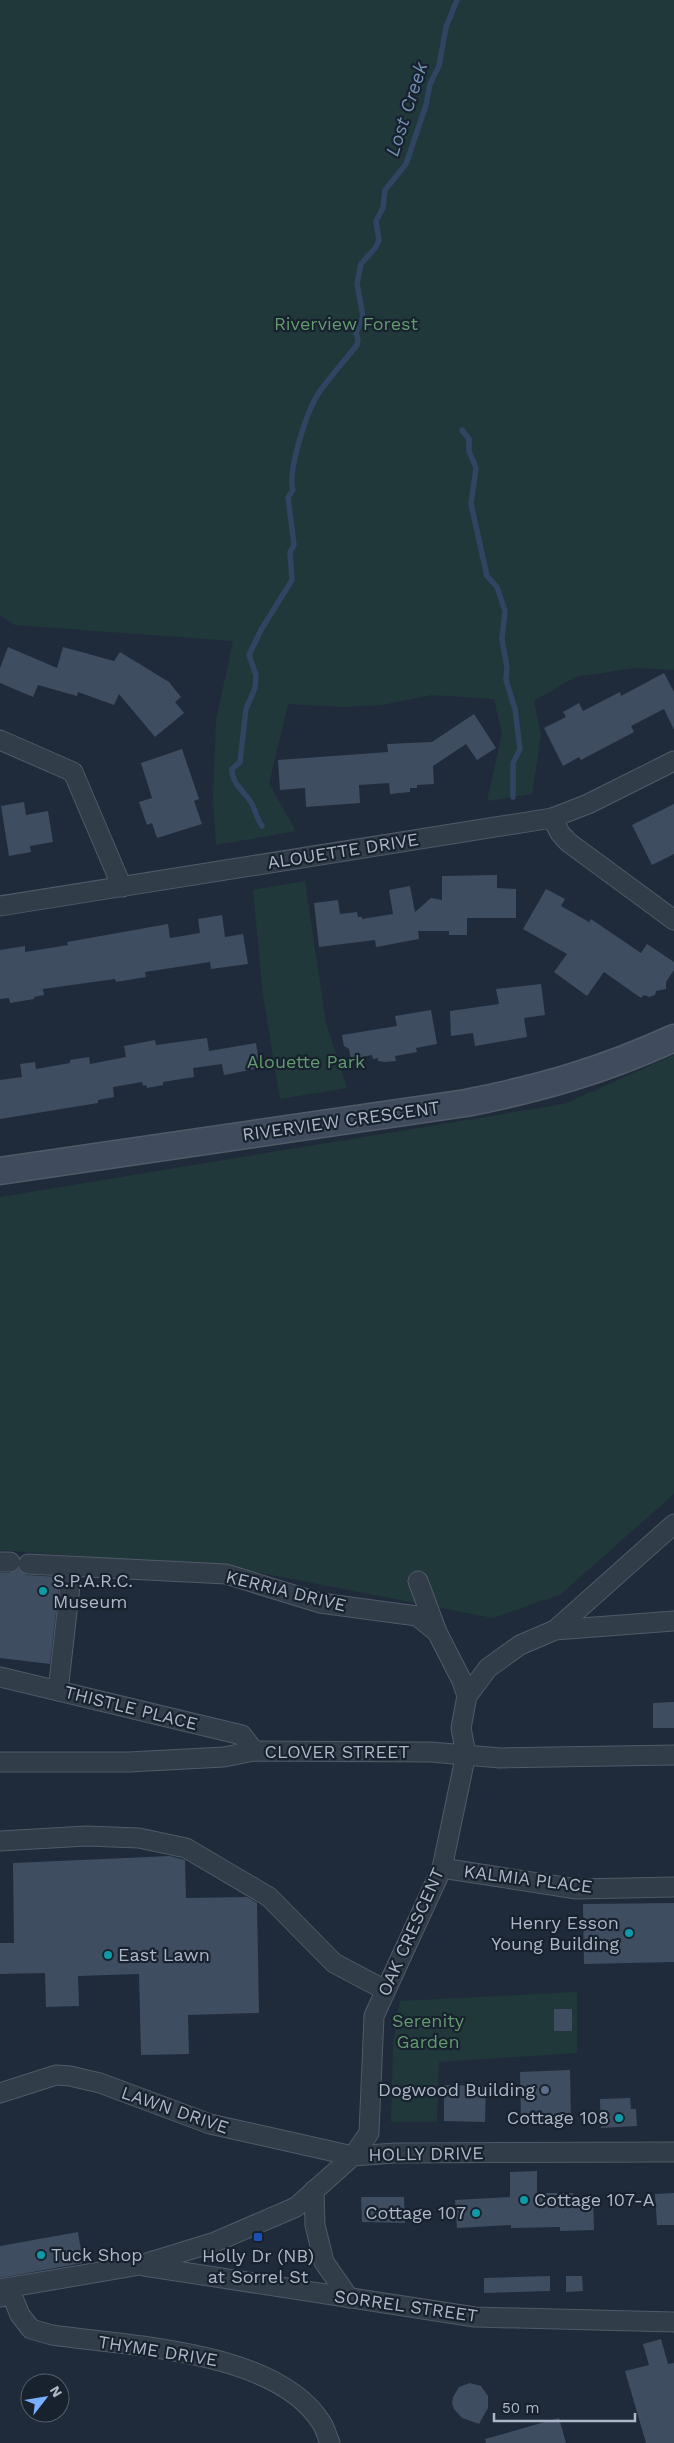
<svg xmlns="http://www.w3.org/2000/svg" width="674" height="2443" viewBox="0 0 674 2443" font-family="'Work Sans',sans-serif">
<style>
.green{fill:#21383b}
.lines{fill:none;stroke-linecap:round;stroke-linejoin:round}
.stream{stroke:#2f4561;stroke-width:5.5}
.building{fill:#3f4d60}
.street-casing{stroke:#505a68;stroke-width:21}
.secondary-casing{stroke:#505a68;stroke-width:29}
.street{stroke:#323d4a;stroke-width:19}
.secondary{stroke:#404c5e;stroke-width:26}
.culture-dot{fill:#0f9aa8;stroke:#18222f;stroke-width:2}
.service-dot{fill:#5c6f8a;stroke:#18222f;stroke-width:2}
.transit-dot{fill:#1a4fb4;stroke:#18222f;stroke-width:2}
.labels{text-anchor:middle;stroke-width:4.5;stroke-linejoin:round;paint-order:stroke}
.park-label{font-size:18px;fill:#629a6e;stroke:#18222f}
.street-label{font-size:18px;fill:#adb7c7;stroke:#18222f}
.poi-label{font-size:18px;fill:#adb7c7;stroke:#18222f;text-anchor:start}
.water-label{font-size:19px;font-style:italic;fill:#728eb2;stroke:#18222f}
</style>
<rect width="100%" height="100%" fill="#1f2b3a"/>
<g class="green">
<polygon points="0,0 674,0 674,670 635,668 575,677 534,701 541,735 532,794 487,801 502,734 494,699 432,695 382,705 344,707 288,704 269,784 296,831 216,845 213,799 216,721 233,641 15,625 0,615"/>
<polygon points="305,881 326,1023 347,1088 280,1099 263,995 253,890"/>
<polygon points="674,1055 674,1494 561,1594 493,1618 234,1568 0,1550 0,1197 564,1104"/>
<polygon points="577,1992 577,2053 439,2062 437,2122 391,2122 393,2045 400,2001"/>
</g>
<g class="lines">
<g class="stream">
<polyline points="462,430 469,439 469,451 476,468 471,504 487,576 497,587 505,611 502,639 507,668 506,680 515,709 520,749 513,763 513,797"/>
<path d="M 262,826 C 257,819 256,812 252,804 C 246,793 231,783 232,769 L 240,762 L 246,709 L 255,688 L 256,675 L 249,655 L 261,630 L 292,580 L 290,552 L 294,545 L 288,497 L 293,490 C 287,472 307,411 318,394 C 330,377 344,361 357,345 L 358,339 L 356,333 L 363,317 L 357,283 L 361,264 L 376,247 L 379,240 L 376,221 L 383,208 L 385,190 L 406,164 L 426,105 L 430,84 L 439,66 L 446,27 L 457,0"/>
</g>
</g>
<g class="building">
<polygon points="8,647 57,668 63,647 114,661 120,652 169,682 181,697 175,702 184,713 155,737 119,694 114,705 78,692 77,696 38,685 33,697 0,683 0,668"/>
<polygon points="664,673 674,692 674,730 664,709 631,726 634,732 581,760 579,757 563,766 544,728 566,717 563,712 579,703 583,711 620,692 621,696"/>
<polygon points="474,714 496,748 477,760 466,744 433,766 434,784 417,785 417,788 410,788 410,792 390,794 389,783 359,785 360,803 306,807 305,788 280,790 278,760 388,752 387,744 432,742"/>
<polygon points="182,749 199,799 194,801 202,824 157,838 152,823 147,825 139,802 152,798 141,763"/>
<polygon points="24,802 26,815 48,811 53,842 30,846 31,852 9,856 1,806"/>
<polygon points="674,804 674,854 652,865 632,825"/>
<polygon points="497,875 497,888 516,889 516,918 467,918 467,935 449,935 449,931 418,931 419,939 376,947 375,940 319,947 314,903 338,900 340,914 357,912 358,917 362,917 362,919 393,914 389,890 410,886 415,912 431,898 442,900 442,876"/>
<polygon points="546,889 565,899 561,906 589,922 591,919 641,953 647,944 674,962 674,970 666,982 666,989 656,991 655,995 649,997 644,995 641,998 604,972 587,996 554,972 567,954 523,929"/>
<polygon points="222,915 225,937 243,934 248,964 211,969 210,962 145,972 146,977 116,982 115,979 43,989 44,995 34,997 34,999 10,1003 9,998 0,999 0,950 25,946 25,952 68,945 67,942 168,924 170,938 200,933 198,919"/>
<polygon points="541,984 545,1015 524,1018 527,1037 475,1046 473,1033 451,1036 450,1011 499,1004 496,989"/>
<polygon points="431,1010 437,1044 416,1048 417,1052 395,1056 396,1061 385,1062 378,1061 378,1058 373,1059 372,1055 351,1059 349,1049 344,1046 342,1035 397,1026 395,1016"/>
<polygon points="207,1038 209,1051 256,1043 260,1068 224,1075 222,1064 193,1068 194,1077 163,1082 163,1085 147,1088 146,1085 143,1086 142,1082 113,1087 114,1097 98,1100 98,1103 0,1119 0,1080 22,1077 20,1064 35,1062 36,1069 70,1063 70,1060 89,1057 90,1064 126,1057 124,1046 155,1040 156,1045"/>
<polygon points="18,1569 27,1575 60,1577 50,1664 0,1658 0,1573 10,1573"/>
<polygon points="674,1702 674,1728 653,1728 653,1703"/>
<polygon points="170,1856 185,1860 186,1898 247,1897 257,1903 259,2013 188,2015 189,2054 141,2055 139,1974 78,1976 79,2006 46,2007 45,1973 0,1974 0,1943 14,1943 13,1863"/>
<polygon points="674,1903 674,1962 584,1964 583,1904"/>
<rect x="554" y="2009" width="18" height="22"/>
<polygon points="570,2070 571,2121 521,2122 520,2072"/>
<polygon points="444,2085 486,2086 485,2122 444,2121"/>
<polygon points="630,2098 631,2109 636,2109 637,2126 601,2128 600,2099"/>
<polygon points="537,2171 537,2193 573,2193 573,2198 593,2198 594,2230 560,2231 560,2227 511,2228 511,2225 457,2228 455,2200 510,2197 510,2172"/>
<polygon points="674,2193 674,2225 657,2225 655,2194"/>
<polygon points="361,2197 404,2197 405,2223 362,2222"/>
<polygon points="78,2232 83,2263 0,2278 0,2246"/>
<polygon points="550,2276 550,2291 484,2293 484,2278"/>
<polygon points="566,2276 582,2276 583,2291 566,2292"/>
<polygon points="661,2339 668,2364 674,2363 674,2443 646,2443 625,2371 649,2365 643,2344"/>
<polygon points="470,2383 481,2386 488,2396 488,2408 479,2424 462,2418 454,2409 452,2403 453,2397 459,2387"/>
<polygon points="559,2418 566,2443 486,2443 485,2439"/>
</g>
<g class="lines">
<g class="street-casing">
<g id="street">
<polyline points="0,740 73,772 122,887"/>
<polyline points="552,818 560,833 568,842 674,920"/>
<polyline points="0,906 552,818 588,804 674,761"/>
<polyline points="0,1562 10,1562"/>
<polyline points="28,1564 226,1574 320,1603 417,1616 437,1632 462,1681 467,1696"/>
<polyline points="418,1581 437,1632"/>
<polyline points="555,1630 674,1524"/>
<polyline points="0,1677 242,1735 254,1751"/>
<polyline points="58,1691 72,1568"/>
<polyline points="0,1762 129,1762 224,1757 254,1751 431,1752 500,1758 674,1755"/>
<polyline points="0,1841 86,1836 139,1838 186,1848 269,1897 334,1963 385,1990"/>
<polyline points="442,1868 577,1889 674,1887"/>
<polyline points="0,2093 56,2075 70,2076 100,2083 210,2124 353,2156 369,2133 374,2016 442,1868 466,1754 461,1728 467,1696 488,1668 520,1645 555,1630 674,1621"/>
<polyline points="314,2190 315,2225 324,2262 349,2298"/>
<polyline points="144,2266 475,2317 674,2322"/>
<polyline points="0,2289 140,2265 215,2242 296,2207 353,2156 395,2153 674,2152"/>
<path d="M 1,2297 L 9,2288 L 20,2315 L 31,2329 L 52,2335 C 129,2346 275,2350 321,2422 C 325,2428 327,2436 330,2443"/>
</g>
</g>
<g class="secondary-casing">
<path id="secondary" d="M 0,1171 L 466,1103 C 542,1088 604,1070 674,1038"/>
</g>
<use href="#street" class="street"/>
<use href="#secondary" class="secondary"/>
</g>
<g class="culture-dot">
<circle cx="43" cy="1591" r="5"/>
<circle cx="629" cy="1933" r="5"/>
<circle cx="108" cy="1955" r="5"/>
<circle cx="619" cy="2118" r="5"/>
<circle cx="524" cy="2200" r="5"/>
<circle cx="476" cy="2213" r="5"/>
<circle cx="41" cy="2255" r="5"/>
</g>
<circle class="service-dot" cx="545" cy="2090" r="5"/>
<rect class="transit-dot" x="253" y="2232" width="10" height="10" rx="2.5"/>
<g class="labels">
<g class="park-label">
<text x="346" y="330">Riverview Forest</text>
<text x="306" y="1068">Alouette Park</text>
<text x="428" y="2027">Serenity<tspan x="428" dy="21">Garden</tspan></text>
</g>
<g class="street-label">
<text transform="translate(343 851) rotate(-9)" y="6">ALOUETTE DRIVE</text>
<text transform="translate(341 1121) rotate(-8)" y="6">RIVERVIEW CRESCENT</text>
<text transform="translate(286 1591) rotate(14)" y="6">KERRIA DRIVE</text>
<text transform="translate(131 1708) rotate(14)" y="6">THISTLE PLACE</text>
<text x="337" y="1758">CLOVER STREET</text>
<text transform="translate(528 1879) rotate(7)" y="6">KALMIA PLACE</text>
<text transform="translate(411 1932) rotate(-66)" y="6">OAK CRESCENT</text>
<text transform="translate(175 2110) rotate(19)" y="6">LAWN DRIVE</text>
<text transform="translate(426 2154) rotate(-1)" y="6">HOLLY DRIVE</text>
<text transform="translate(406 2306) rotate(8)" y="6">SORREL STREET</text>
<text transform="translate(158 2351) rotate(9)" y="6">THYME DRIVE</text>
</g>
<g class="poi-label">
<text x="53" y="1587">S.P.A.R.C.<tspan x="53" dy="21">Museum</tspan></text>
<text x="619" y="1929" text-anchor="end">Henry Esson<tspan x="619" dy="21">Young Building</tspan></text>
<text x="118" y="1961">East Lawn</text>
<text x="535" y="2096" text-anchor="end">Dogwood Building</text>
<text x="609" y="2124" text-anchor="end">Cottage 108</text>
<text x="534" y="2206">Cottage 107-A</text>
<text x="466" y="2219" text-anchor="end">Cottage 107</text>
<text x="51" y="2261">Tuck Shop</text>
<text x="258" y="2262" text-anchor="middle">Holly Dr (NB)<tspan x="258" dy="21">at Sorrel St</tspan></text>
</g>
<g class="water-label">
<text transform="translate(406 109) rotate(-72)" y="7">Lost Creek</text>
</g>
</g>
<g transform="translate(45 2398) rotate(59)"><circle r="24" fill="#18222f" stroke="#545e6c"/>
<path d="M0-4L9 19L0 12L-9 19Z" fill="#7aafff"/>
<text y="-8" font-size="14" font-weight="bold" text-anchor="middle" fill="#adb7c7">N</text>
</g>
<path d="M494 2413v8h141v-8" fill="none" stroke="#adb7c7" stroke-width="2.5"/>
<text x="502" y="2413" font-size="15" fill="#adb7c7" stroke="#18222f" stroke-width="4" paint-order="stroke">50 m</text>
</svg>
